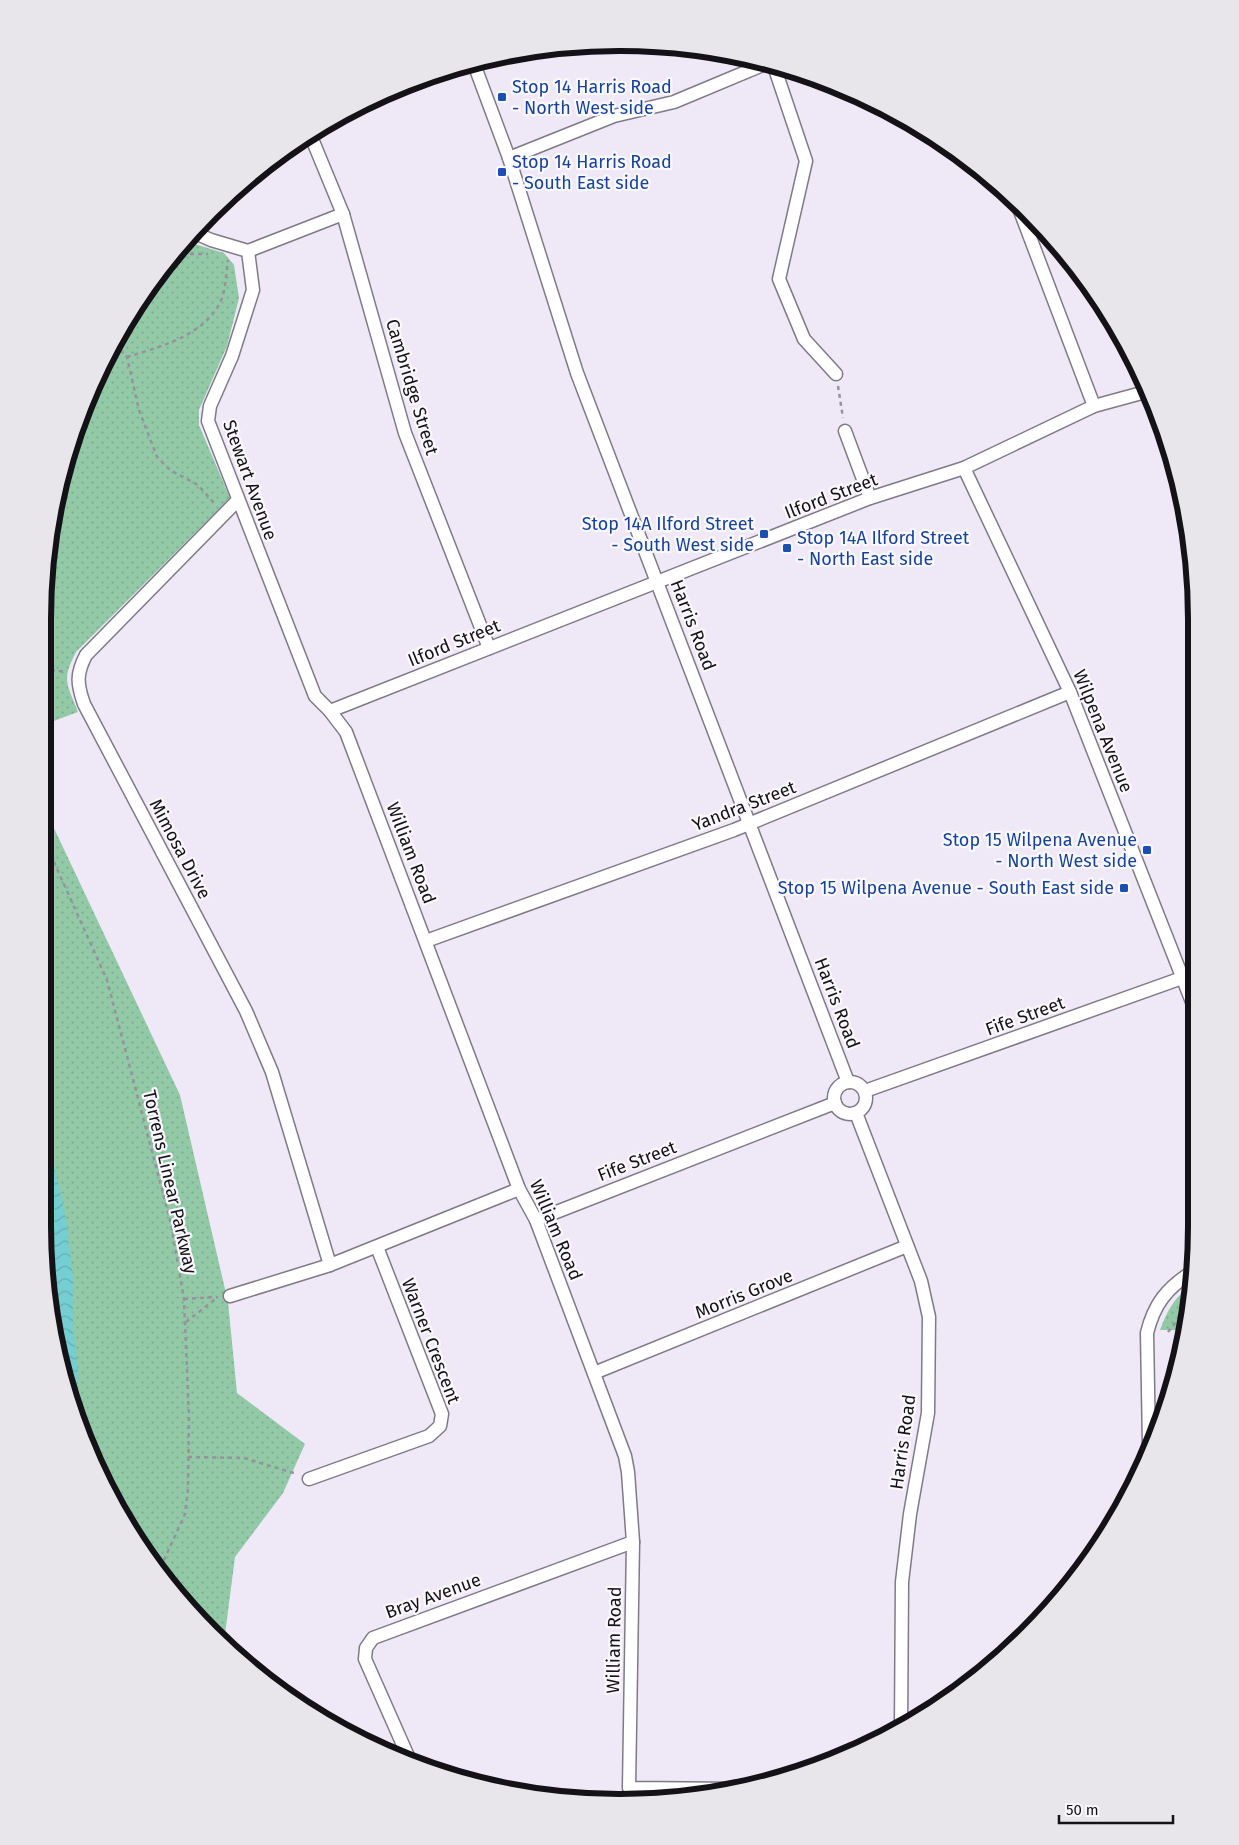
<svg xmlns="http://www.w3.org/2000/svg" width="1239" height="1845" viewBox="0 0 1239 1845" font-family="'Fira Sans',sans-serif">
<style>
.park{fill:url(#park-dots)}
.water{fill:url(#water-waves)}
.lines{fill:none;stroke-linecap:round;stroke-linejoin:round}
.street-casing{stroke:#807a87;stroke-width:15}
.path{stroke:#97929d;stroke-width:2.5;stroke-dasharray:4 4;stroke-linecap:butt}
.street{stroke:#fff;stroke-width:12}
.transit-dot{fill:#1a4fb4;stroke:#faf8fd;stroke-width:2}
.labels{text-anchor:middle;stroke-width:4.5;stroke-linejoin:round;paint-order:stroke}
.transit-label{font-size:18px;fill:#164399;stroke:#faf8fd;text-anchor:start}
.street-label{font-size:18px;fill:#141217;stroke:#faf8fd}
.rim{fill:none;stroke:#141217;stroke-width:6}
</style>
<defs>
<pattern id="park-dots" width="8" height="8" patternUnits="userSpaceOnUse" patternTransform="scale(1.25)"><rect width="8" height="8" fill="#92caa7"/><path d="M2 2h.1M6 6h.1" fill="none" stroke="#7dac8f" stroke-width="1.8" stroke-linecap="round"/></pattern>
<pattern id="water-waves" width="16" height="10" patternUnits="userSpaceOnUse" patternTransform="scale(1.25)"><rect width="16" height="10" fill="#75ced1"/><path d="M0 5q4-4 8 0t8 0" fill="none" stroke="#64b0b3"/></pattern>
</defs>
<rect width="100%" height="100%" fill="#efe8f7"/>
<g class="park">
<path d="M 185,241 L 224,253 L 234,265 L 239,298 L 227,346 L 199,410 L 199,425 L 230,498 L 76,652 C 61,681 67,683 78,712 L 43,725 L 43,619 L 54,507 L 102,364 L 162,268 Z"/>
<polygon points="44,807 180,1095 228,1302 237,1393 305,1444 283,1493 235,1557 224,1642 186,1606 140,1546 73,1411 47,1301"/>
<path d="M 1190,1287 L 1186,1330 L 1160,1330 C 1166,1313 1175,1296 1190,1287 Z"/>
</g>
<polygon class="water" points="46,1130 66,1218 73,1276 73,1327 78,1371 77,1420 73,1411 47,1301"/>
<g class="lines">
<g class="street-casing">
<g id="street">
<polyline points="474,64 509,158 577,373 848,1082"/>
<polyline points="774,66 806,161 779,279 804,339 836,374"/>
<polyline points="310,134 343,214 405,433 489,648"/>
<polyline points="509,158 614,116 674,102 765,64"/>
<polyline points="1017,203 1094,406"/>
<polyline points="193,232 211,240 248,251 253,290 232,356 210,406 208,421 315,696 330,711 346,732 519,1189 536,1220 625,1456 628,1472 633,1542 629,1788 741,1789"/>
<polyline points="248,251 343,214"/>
<polyline points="845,431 870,498"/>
<polyline points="964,468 1070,692 1196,1012"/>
<path d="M 238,500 L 86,655 C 76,674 77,684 84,704 L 246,1011 L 272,1072 L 330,1265"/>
<polyline points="330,711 870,498 964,468 1094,406 1149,391"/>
<polyline points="426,941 734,830 1070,692"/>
<circle cx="850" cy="1098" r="16"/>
<polyline points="865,1091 1196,973"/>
<polyline points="856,1113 921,1281 929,1317 928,1413 910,1514 902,1582 901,1728"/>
<polyline points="536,1220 835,1103"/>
<polyline points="230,1296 330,1265 519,1189"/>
<polyline points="594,1373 907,1246"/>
<path d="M 1149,1445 L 1147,1333 C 1154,1304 1167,1288 1192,1272"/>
<polyline points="309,1479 429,1436 440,1426 442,1414 377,1247"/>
<polyline points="411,1763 365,1659 366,1648 373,1638 633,1542"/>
</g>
</g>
<g class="path">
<polyline points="174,254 208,254"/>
<polyline points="115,344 127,357 139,410 157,457 170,470 198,485 215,504"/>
<polyline points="111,350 118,349"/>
<path d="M 127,357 C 162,346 207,335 222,298 C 226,287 226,272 228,260"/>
<polyline points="838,386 843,418"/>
<polyline points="43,669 66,672"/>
<polyline points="44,840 107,980 171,1224 184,1299 189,1418 188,1489 185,1514 159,1571"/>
<polyline points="184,1299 217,1297"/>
<polyline points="186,1322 218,1297"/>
<polyline points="1168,1332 1181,1316 1188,1316"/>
<polyline points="188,1457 244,1458 297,1474"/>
</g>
<use href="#street" class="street"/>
</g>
<g class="transit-dot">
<rect x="497" y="92" width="10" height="10" rx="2.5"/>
<rect x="497" y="167" width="10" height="10" rx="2.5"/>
<rect x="759" y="529" width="10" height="10" rx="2.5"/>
<rect x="782" y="543" width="10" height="10" rx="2.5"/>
<rect x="1142" y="845" width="10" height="10" rx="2.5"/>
<rect x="1119" y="883" width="10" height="10" rx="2.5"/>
</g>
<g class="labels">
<g class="transit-label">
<text x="512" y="93">Stop 14 Harris Road<tspan x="512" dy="21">- North West side</tspan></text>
<text x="512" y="168">Stop 14 Harris Road<tspan x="512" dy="21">- South East side</tspan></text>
<text x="754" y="530" text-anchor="end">Stop 14A Ilford Street<tspan x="754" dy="21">- South West side</tspan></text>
<text x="797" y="544">Stop 14A Ilford Street<tspan x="797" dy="21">- North East side</tspan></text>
<text x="1137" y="846" text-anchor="end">Stop 15 Wilpena Avenue<tspan x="1137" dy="21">- North West side</tspan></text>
<text x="1114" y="894" text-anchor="end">Stop 15 Wilpena Avenue - South East side</text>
</g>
<g class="street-label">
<text transform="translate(412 387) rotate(73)" y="6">Cambridge Street</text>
<text transform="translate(250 480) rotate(70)" y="6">Stewart Avenue</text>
<text transform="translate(831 496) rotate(-21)" y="6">Ilford Street</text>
<text transform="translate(693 625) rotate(69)" y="6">Harris Road</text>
<text transform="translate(454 643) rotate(-22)" y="6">Ilford Street</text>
<text transform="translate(1103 731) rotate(68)" y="6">Wilpena Avenue</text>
<text transform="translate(744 806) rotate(-21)" y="6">Yandra Street</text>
<text transform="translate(180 849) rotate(62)" y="6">Mimosa Drive</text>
<text transform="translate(411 853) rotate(69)" y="6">William Road</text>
<text transform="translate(837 1003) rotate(69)" y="6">Harris Road</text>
<text transform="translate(1025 1016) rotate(-20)" y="6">Fife Street</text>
<text transform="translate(637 1161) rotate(-21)" y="6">Fife Street</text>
<text transform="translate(170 1182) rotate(77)" y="6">Torrens Linear Parkway</text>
<text transform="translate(556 1230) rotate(67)" y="6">William Road</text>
<text transform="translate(744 1294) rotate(-22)" y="6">Morris Grove</text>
<text transform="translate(431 1341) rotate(69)" y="6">Warner Crescent</text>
<text transform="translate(903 1442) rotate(-82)" y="6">Harris Road</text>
<text transform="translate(433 1596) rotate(-20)" y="6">Bray Avenue</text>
<text transform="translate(614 1640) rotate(-89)" y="6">William Road</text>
</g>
</g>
<path d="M0 0H1239V1845H0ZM619 51H620A568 568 0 0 1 1188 619V1226A568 568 0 0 1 620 1794H619A568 568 0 0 1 51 1226V619A568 568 0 0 1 619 51Z" fill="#e8e6eb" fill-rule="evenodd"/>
<path class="rim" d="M619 51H620A568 568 0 0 1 1188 619V1226A568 568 0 0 1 620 1794H619A568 568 0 0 1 51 1226V619A568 568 0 0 1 619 51Z"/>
<path d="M1059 1815v8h114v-8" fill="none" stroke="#141217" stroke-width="2.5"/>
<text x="1066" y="1815" font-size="15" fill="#141217" stroke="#faf8fd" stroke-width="4" paint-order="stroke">50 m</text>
</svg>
